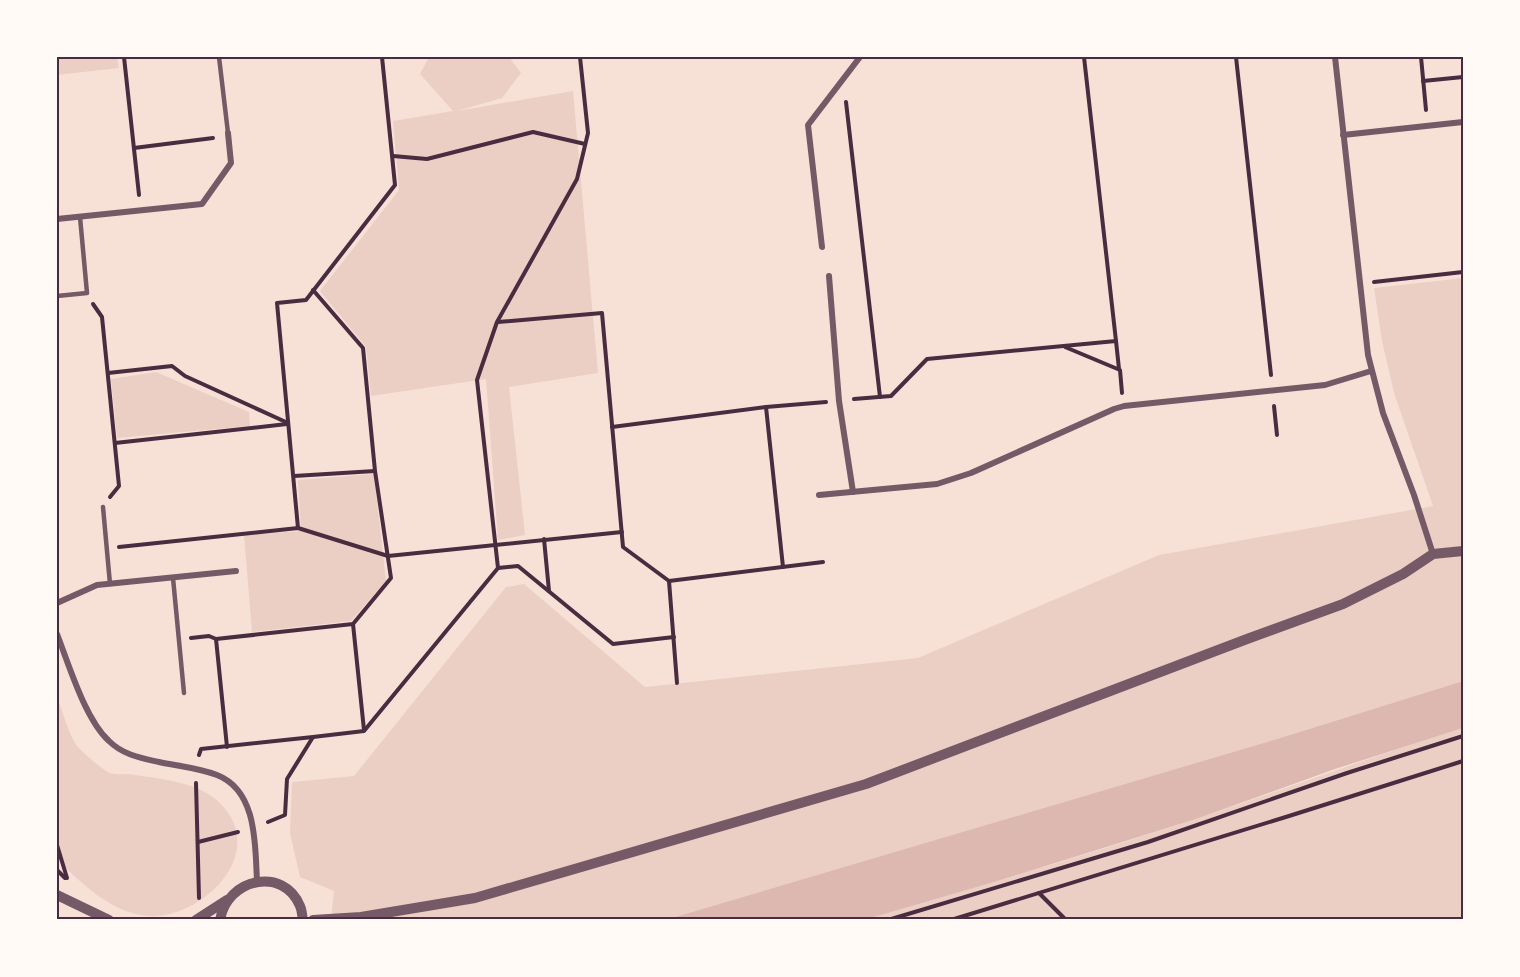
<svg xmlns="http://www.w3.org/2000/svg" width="1520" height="977" viewBox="0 0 1520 977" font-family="Raleway,sans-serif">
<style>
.green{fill:#ebcfc5}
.water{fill:#dcb8b0}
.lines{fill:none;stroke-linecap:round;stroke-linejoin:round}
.path{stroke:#4a2c40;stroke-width:4}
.service{stroke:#755966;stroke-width:4.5}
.minor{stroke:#755966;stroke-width:6}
.tertiary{stroke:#755966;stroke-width:10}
.neatline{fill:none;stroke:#4a2c40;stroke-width:2}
</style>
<rect width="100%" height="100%" fill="#f7e1d7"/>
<g class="green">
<polygon points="57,57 117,57 119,68 57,75"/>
<polygon points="429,57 509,57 521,73 502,98 457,111 573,91 598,373 509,387 525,535 498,540 486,379 371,396 366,347 320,291 399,190 393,121 453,111 420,74"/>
<polygon points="1463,278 1463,681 1277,739 665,920 331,920 334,891 300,877 290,833 292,782 354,776 506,587 524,584 645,687 918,658 1159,555 1433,506 1394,393 1382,341 1374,288"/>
<polygon points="156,372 249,412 250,426 117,438 111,379"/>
<polygon points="374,474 386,581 351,621 252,632 244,535 301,531 298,480"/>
<path d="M 57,697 C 62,709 70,739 78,747 C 83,753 104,771 110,773 C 114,775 122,774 128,774 C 165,780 212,781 232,819 C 256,868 194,919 149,916 C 112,914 82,883 57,860 Z"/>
<path d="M 1463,728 L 1463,920 L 864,920 C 975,888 1086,855 1196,819 C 1285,789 1373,756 1463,728 Z"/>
</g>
<polygon class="water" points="1463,681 1463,728 1335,769 1196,819 994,882 864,920 665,920 1277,739"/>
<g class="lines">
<g class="path">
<polyline points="124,57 139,195"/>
<polyline points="1236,57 1271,375"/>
<polyline points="1421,57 1426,110"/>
<polyline points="1423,81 1463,77"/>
<polyline points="846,102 880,397"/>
<polyline points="134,148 213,138"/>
<polyline points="393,156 427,159 533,132 585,144"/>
<polyline points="1374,282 1463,272"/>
<polyline points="93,304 102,317 119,486 110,497"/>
<polyline points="498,322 602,313 623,547 669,581 823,562"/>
<polyline points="1116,341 1119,369"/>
<polyline points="1065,347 1120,370 1122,393"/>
<polyline points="108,373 172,366 185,376 288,423"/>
<polyline points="854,399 891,396 927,359 1116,341 1084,57"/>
<polyline points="1274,406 1277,435"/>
<polyline points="766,407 783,567"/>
<polyline points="612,427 766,407 826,402"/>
<polyline points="115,443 287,424"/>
<polyline points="294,476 375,471"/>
<polyline points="298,528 277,303 306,300 395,185 382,57"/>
<polyline points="544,539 549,591"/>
<polyline points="119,547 298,528 388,556 622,532"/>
<polyline points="498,568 518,566 613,644 674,637"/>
<polyline points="669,581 677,683"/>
<polyline points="353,624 364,730"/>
<polyline points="191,638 209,636 216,639 353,624 391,578 375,471 363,348 313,290"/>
<polyline points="216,639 227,747"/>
<polyline points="199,755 201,749 313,737"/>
<polyline points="196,783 199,898"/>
<polyline points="268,822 285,815 287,779 313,737 364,731 498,568 477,380 497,322 577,179 588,133 580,57"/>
<polyline points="198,842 238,832"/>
<polyline points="57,845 67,878"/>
<polyline points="57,870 65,878"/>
<polyline points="1039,893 1066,920"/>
<polyline points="888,920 1148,842 1347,773 1463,736"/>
<polyline points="951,920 1289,816 1463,761"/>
</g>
<g class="service">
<polyline points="219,57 228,133"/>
<polyline points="57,296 87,293 80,217"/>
<polyline points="103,507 110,584"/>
<polyline points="173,578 184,693"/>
</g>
<g class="minor">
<polyline points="1335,57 1368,355 1383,413 1414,495 1433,554"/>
<polyline points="1343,135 1463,122"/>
<polyline points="57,219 202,204 231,163 228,133"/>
<polyline points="822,247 808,125 860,57"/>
<polyline points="829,276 839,401 853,492"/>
<polyline points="819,495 937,484 971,473 1114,409 1124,406 1325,385 1371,371"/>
<polyline points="57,603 97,585 236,571"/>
<path d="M 57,634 C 69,665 85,719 109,741 C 123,755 141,758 159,762 C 178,766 199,768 217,775 C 258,791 255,847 257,881"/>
</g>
<g class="tertiary">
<polyline points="57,895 109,920"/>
<polyline points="196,920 227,900"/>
<path d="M 220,920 C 227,878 284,866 300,906 C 302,910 302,916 303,920"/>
<polyline points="313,920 361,917 475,898 866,784 1247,639 1343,604 1403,574 1433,554 1463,551"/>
</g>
</g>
<rect width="1520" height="977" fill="none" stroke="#fffaf5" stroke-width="117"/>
<rect x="58" y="58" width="1404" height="860" class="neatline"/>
</svg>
